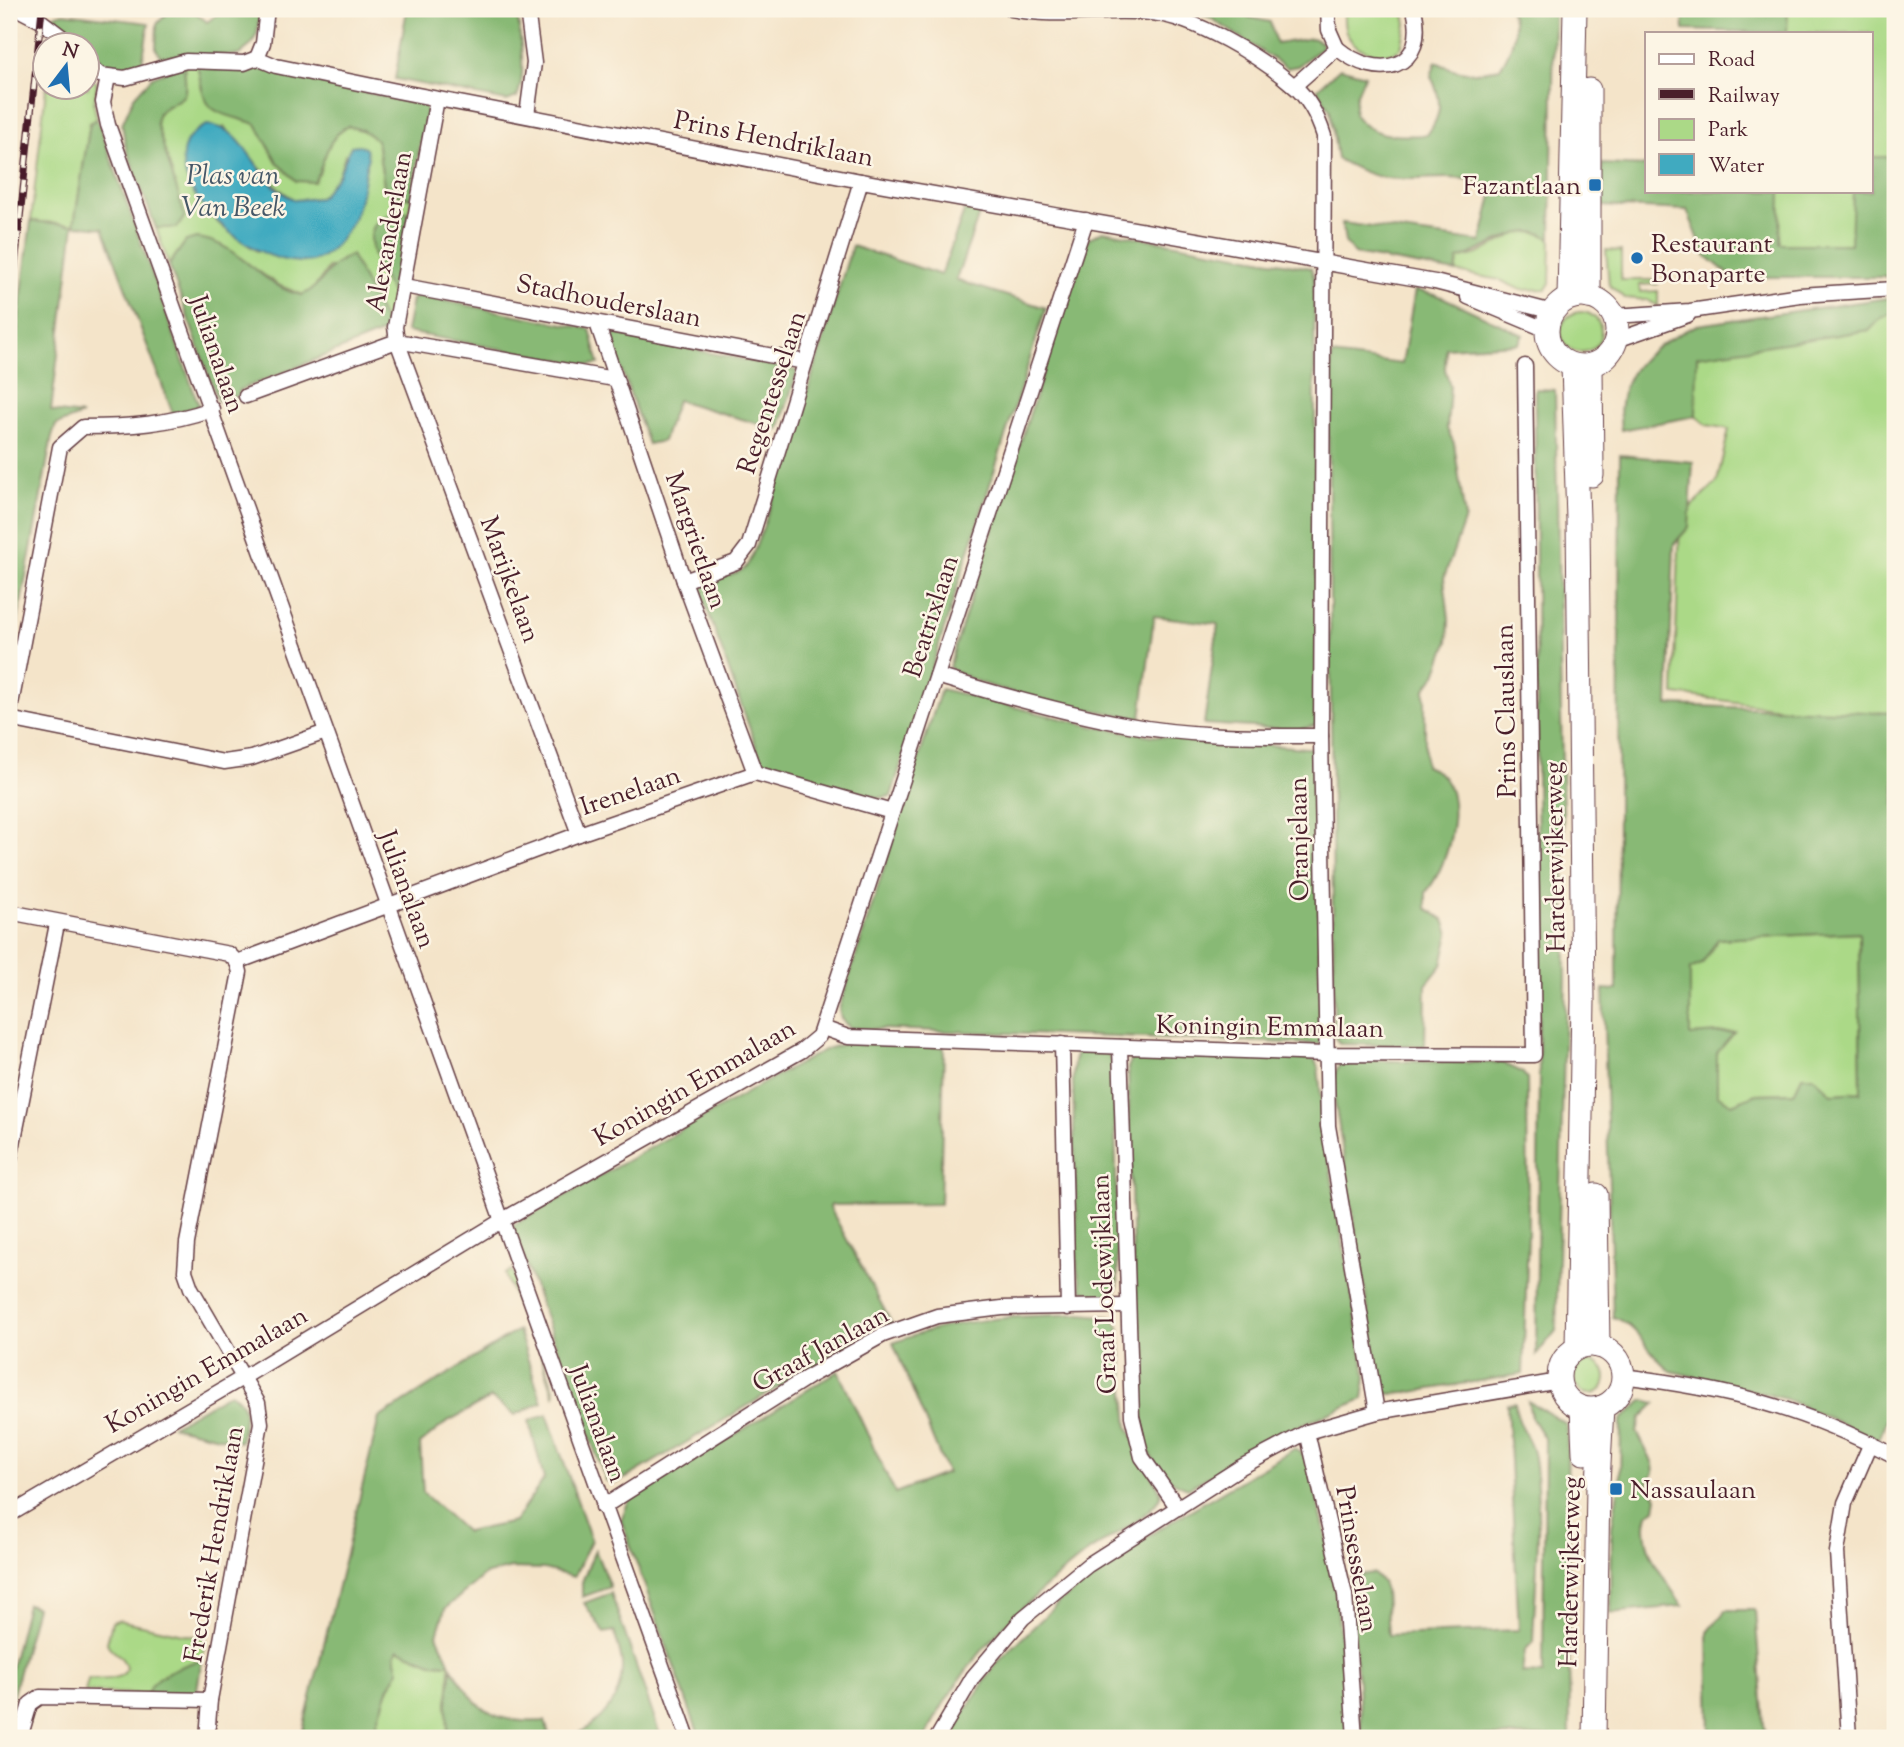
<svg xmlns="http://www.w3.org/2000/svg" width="1904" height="1747" viewBox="0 0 1904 1747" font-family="'Sorts Mill Goudy',serif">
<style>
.green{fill:#abd987;stroke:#7a7c59;stroke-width:2;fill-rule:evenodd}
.forest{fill:#88b974;stroke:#696c50;stroke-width:2;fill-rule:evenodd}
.water{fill:#40aac0;stroke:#456476;stroke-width:2}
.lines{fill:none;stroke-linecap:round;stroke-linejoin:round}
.street-casing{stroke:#643d43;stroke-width:17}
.primary-casing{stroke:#643d43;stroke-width:25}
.street{stroke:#fff;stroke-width:14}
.primary{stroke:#fff;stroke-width:23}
.rail-casing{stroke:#4a1f2b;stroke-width:7}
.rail{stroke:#fcf5e5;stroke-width:4.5;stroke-dasharray:13;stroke-linecap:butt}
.poi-dot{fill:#1f6fb2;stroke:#fcf5e5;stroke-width:2.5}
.labels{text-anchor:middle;stroke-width:5;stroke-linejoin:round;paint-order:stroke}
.street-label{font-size:26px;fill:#4a1f2b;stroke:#fcf5e5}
.poi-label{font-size:26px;fill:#4a1f2b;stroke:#fcf5e5;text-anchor:start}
.water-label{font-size:28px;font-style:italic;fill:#465767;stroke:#fcf5e5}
</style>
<rect width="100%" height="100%" fill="#fcf5e5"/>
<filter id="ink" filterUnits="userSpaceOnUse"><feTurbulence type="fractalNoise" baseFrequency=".0143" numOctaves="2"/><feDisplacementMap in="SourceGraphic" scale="14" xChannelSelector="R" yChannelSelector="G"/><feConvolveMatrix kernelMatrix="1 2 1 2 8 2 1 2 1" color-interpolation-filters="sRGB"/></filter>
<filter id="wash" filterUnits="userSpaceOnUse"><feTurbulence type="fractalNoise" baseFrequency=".00686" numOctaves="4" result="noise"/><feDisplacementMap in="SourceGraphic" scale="28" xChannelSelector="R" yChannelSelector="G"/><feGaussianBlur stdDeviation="1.57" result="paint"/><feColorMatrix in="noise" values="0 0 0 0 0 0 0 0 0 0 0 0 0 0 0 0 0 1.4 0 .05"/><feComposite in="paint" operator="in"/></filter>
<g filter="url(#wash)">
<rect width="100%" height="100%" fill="#f4e4c9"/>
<g class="green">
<path d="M 1344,9 L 1403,9 L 1406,24 L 1401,48 C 1386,60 1357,53 1348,36 C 1343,28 1344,18 1344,9 Z"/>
<polygon points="1782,9 1895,9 1895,269 1773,272 1775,191 1871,191 1871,33 1781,33"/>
<path d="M 197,63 L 202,89 L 256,124 L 319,174 C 324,154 329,136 348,126 L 362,130 L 377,140 L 384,185 L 398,196 L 411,198 L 409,212 C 365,213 365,237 380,272 C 383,280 392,289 394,297 C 396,306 391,321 389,330 L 329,267 L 312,291 L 303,295 L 278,285 L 221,245 L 186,241 L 169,265 L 156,228 L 177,228 L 156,122 L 159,112 C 188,91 187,105 184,64 ZM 224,127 C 250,151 265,182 295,200 L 320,198 L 339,174 L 345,155 L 360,191 L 353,220 L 257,251 C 215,223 201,214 184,165 Z"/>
<polygon points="88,76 97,83 94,105 97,119 90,123 74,225 31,221 46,88 88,88"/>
<polygon points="1521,231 1545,234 1551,240 1550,283 1546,289 1521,290 1500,280 1456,272 1458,259 1478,254"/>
<polygon points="1606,250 1621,251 1621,280 1658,280 1658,284 1639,285 1640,292 1658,291 1658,306 1647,300 1625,298 1609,285"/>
<polygon points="1895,302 1895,723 1674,694 1680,518 1717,482 1729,429 1707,425 1692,413 1694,339"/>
<circle cx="1581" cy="332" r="20"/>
<path d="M 1859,932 L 1861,1093 L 1832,1094 L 1813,1076 L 1794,1093 L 1756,1094 L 1732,1104 L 1717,1095 L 1717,1052 L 1734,1032 L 1690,1036 L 1690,968 C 1707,964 1706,949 1718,939 Z"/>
<polygon points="512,1271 555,1392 554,1396 538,1347 528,1334 505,1274"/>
<circle cx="1590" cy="1378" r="16"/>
<path d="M 118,1620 L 206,1639 L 202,1659 L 162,1675 L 147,1694 L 85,1692 L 88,1679 C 99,1680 138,1681 122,1659 C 117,1652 110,1651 107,1643 L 112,1622 Z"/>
<polygon points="399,1649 432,1663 450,1664 448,1738 372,1738 389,1687 396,1677 395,1655"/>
</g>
<g class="forest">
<polygon points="171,9 193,10 207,22 225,9 260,9 257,34 251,45 239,55 160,56 156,49 157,24"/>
<path d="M 407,9 L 517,9 C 519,38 528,70 517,97 L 507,101 L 395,79 Z"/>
<polygon points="1186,9 1235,9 1248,17 1270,22 1276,44 1312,38 1321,42 1322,47 1298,66 1287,68 1209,17"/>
<path d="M 1509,9 L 1554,9 L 1551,240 C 1528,216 1484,252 1458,259 L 1456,272 L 1354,254 L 1345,242 L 1342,223 L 1481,242 L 1494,187 C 1452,170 1427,183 1387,178 C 1369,176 1353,167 1337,159 L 1330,110 L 1317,89 L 1340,68 L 1365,75 L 1356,96 L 1354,114 C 1371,139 1400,136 1427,135 C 1443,114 1442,100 1431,76 L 1436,62 C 1460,74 1475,75 1500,68 C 1512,49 1520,30 1509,9 Z"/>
<polygon points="1683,9 1788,9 1787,33 1684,30"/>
<path d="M 64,13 L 149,23 L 141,68 C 123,69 88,72 88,46 L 82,45 L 47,17 Z"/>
<path d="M 197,63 L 267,70 L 427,106 L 411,198 L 389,192 L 384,185 L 377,140 L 362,130 L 348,126 C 325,138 326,162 314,182 L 296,181 L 277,162 L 256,124 C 208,109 206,116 197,63 Z"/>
<path d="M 184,64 C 187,105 188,91 159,112 L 156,122 L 185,216 L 177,228 L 156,228 L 126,148 L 122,124 L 134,97 L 152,77 Z"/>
<polygon points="97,119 199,406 173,414 103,228 74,225 51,411 82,415 56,425 52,436 9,668 9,396 31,221 74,225 90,123"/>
<polygon points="1871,157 1895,157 1895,277 1732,277 1705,255 1687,210 1601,206 1602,164 1647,166 1647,191 1781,191 1780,244 1851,244 1853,191 1871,191"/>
<path d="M 966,206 L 981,209 L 956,280 L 1046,308 L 891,796 L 878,798 L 762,763 L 698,584 C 712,576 731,578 744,569 C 760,559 839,285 852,246 L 941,275 Z"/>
<path d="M 409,212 L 394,297 C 374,263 348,214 409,212 Z"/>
<path d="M 1103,231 L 1311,268 L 1314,278 L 1317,725 L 1297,730 L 1204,724 L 1218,624 L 1154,616 L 1141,718 C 1097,711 981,692 949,667 L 1082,250 L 1089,238 Z"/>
<path d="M 196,238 C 238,241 262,288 302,295 C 324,286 325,265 351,255 L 389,330 L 239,390 L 240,395 L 218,401 L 169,265 L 186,241 Z"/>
<path d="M 1415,290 L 1442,297 L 1523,335 L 1518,344 L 1446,348 L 1445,369 L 1450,386 L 1447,429 L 1454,443 L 1465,518 L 1444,578 L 1449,619 L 1448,642 L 1436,674 L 1425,689 L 1425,766 C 1432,769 1440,772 1444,778 C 1465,806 1447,868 1426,892 L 1426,908 L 1444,920 L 1449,934 L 1442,965 L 1426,985 L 1425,1046 L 1340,1044 L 1335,1038 L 1334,1022 L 1328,398 L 1332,355 L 1402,364 Z"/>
<polygon points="420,296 590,329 599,364 590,365 406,332 412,299"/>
<path d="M 1895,297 L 1895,312 L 1881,318 L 1870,330 L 1697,356 L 1696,416 L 1621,430 C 1614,372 1648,348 1697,325 Z"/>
<polygon points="608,332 794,370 797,372 779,430 677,400 663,441 648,444"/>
<polygon points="1535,389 1555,390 1566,978 1556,1331 1536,1355 1539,1078"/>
<path d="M 1620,455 L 1693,462 L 1689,527 L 1674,544 L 1668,705 L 1895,713 L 1895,1398 L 1878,1440 L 1786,1399 L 1671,1371 C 1650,1357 1638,1324 1613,1317 L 1603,989 L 1617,990 ZM 1859,932 L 1861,1092 L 1832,1094 L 1813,1076 L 1802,1076 L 1794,1093 L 1756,1094 L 1732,1104 L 1717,1095 L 1717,1053 L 1735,1032 L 1690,1035 L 1690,969 L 1702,964 L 1718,939 Z"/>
<polygon points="941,689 1096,727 1155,736 1318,749 1320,1044 850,1028 841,1019 839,1009"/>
<polygon points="846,1043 944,1047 940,1204 831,1205 830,1208 892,1324 856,1341 628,1477 615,1483 606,1481 512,1226 762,1084 826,1049"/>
<polygon points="1078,1051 1107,1052 1114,1067 1118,1283 1115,1292 1100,1297 1082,1290 1077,1268 1073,1080 1074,1060"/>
<path d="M 1136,1053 L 1314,1059 L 1318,1066 L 1325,1137 L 1366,1377 L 1363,1399 L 1294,1428 L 1188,1488 C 1153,1478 1146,1445 1137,1414 L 1128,1067 Z"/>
<path d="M 1344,1060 L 1503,1063 L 1522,1072 L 1527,1078 L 1528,1235 L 1523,1374 L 1406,1393 L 1389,1394 L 1380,1385 L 1334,1096 C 1334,1081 1332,1071 1344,1060 Z"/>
<path d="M 1082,1314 L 1111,1317 L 1119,1326 L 1128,1427 L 1161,1493 C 1157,1514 1106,1539 1088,1552 C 1021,1604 962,1661 925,1738 L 700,1738 L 621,1520 L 629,1500 L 838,1371 L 895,1493 L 947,1473 L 893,1343 C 955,1318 1015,1316 1082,1314 Z"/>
<polygon points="518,1330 542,1402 515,1415 491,1398 448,1421 420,1444 423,1493 466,1532 514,1522 544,1479 529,1421 547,1414 591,1540 574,1577 544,1569 511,1568 484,1575 445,1609 437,1635 450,1664 432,1663 398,1649 395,1655 399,1671 389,1687 372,1738 301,1738 379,1418"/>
<path d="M 230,1393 C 251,1403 244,1423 240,1442 L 172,1426 Z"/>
<path d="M 1643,1400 L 1656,1403 L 1641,1418 L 1637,1432 L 1653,1464 L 1654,1473 L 1648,1482 L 1657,1497 L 1655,1509 L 1647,1514 C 1637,1546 1666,1581 1683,1606 L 1611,1613 L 1612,1526 L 1620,1480 L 1621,1420 Z"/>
<path d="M 1528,1401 L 1566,1424 L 1567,1429 L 1570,1737 L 1389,1735 L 1388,1738 L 1362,1738 L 1350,1576 L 1373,1573 L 1382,1582 L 1385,1591 L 1388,1635 L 1519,1630 L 1507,1404 L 1515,1403 C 1517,1427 1531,1437 1534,1458 C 1543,1517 1535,1582 1533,1642 L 1525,1650 L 1522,1673 L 1543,1674 L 1545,1440 L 1531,1417 Z"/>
<polygon points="1294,1449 1307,1457 1334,1568 1349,1738 947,1738 997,1663 1057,1604 1154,1532"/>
<polygon points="595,1550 610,1587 582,1597 582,1582"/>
<path d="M 611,1593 L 661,1738 L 557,1738 C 591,1736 621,1704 622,1669 C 623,1657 617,1642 614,1631 L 604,1633 L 584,1603 Z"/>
<polygon points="27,1604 36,1607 11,1702 9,1676"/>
<polygon points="1726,1610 1755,1610 1765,1738 1710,1738 1708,1632"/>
<path d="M 202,1659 L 196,1696 L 147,1694 C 155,1672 182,1667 202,1659 Z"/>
<path d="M 452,1668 C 478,1711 493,1724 545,1721 L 550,1738 L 448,1738 L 447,1702 Z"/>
</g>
<path class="water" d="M 207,125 C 241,126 251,164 272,184 C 278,191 287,196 295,200 L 320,198 L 339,174 L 351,146 L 359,145 L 366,149 L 368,158 C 363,177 362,203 353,220 C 346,234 328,258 312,261 C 245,274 133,157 207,125 Z"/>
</g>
<g filter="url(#ink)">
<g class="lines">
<g class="street-casing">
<g id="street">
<polyline points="18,9 41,21 74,46"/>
<path d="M 1011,9 C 1057,19 1104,8 1151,13 C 1195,17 1261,57 1294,86 C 1309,99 1318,117 1324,136 L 1321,736 L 1328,1126 L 1377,1412"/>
<path d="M 1337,48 C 1378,82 1429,70 1414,9"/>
<polyline points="257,58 276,66 397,91 861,181 1435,282 1553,312"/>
<polyline points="257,58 263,43 267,9"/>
<polyline points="88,64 100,75 125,78 186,61 244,63 257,58"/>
<polyline points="108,77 103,102 108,125 688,1738"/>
<polyline points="1294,86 1337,48 1329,30 1328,9"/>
<polyline points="527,115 534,63 527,9"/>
<polyline points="404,286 805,362"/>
<polyline points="1468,297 1547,330"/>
<polyline points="1614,316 1690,311 1800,295 1895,289"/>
<polyline points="597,323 684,581 755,773"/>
<polyline points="1617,340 1688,315"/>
<polyline points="397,341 579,834"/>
<polyline points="397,341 614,379"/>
<polyline points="246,396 397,341 395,327 437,99"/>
<polyline points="684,581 736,562 749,545 861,181"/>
<path d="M 937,676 C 1000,695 1064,713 1129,725 C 1192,737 1257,736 1321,736"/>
<path d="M 9,715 L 60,447 L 83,427 C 129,427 168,424 212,409"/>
<polyline points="9,719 224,762 252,758 326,732"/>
<polyline points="9,912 229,954 237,962 579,834 755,773 892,812"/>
<polyline points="823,1028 848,1037 1326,1054 1534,1055 1525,366"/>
<polyline points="1062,1044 1068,1308"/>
<polyline points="1120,1047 1132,1416 1142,1457 1178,1508"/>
<polyline points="9,1164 57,924"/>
<path d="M 1622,1376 C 1728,1389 1800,1407 1895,1456"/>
<polyline points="1307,1432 1345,1595 1355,1738"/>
<polyline points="603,1507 808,1377 883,1335 937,1316 1002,1308 1127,1306"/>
<polyline points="9,1515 244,1377 501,1221 801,1051 819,1036 1086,220"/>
<polyline points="20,1738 30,1704 40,1697 210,1700"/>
<polyline points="207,1738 210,1700 261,1423 258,1403 191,1288 185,1271 187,1243 240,972 237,962"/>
<polyline points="937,1738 973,1677 1023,1618 1088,1565 1241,1467 1307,1432 1377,1412 1559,1381"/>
<polyline points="1849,1738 1837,1552 1845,1503 1871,1443"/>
</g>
</g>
<g class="primary-casing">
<g id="primary">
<polyline points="1589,90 1589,297"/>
<circle cx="1582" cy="331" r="35"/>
<polyline points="1569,298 1575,9"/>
<polyline points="1573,366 1578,519 1583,1000 1577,1348"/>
<polyline points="1591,366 1592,475"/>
<polyline points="1596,1195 1598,1346"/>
<circle cx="1591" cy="1377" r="32"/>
<polyline points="1582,1408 1584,1453"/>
<polyline points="1594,1738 1598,1484 1602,1407"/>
</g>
</g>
<use href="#street" class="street"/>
<use href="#primary" class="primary"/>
<g class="rail-casing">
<polyline id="rail" points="9,323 42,9"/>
</g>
<use href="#rail" class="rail"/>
</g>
</g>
<g class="poi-dot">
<rect x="1588" y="178" width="14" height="14" rx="3.5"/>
<circle cx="1637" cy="258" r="7"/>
<rect x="1609" y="1482" width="14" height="14" rx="3.5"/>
</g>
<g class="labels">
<g class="street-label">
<text transform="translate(774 138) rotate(11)" y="9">Prins Hendriklaan</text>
<text transform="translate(388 232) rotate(-80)" y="9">Alexanderlaan</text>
<text transform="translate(609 300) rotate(11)" y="9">Stadhouderslaan</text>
<text transform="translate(218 354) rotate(71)" y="9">Julianalaan</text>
<text transform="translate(771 392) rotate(-72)" y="9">Regentesselaan</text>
<text transform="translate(697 540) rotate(71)" y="9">Margrietlaan</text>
<text transform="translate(511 579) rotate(70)" y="9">Marijkelaan</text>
<text transform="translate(930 616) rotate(-72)" y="9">Beatrixlaan</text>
<text transform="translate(1505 711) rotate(-91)" y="9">Prins Clauslaan</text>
<text transform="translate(630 790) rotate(-19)" y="9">Irenelaan</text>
<text transform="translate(1298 839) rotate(-91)" y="9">Oranjelaan</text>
<text transform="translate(1554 857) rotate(-91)" y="9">Harderwijkerweg</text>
<text transform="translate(408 889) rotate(70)" y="9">Julianalaan</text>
<text transform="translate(1270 1026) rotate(1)" y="9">Koningin Emmalaan</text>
<text transform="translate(694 1082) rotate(-30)" y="9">Koningin Emmalaan</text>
<text transform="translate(1103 1284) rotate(-92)" y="9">Graaf Lodewijklaan</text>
<text transform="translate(820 1348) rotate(-29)" y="9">Graaf Janlaan</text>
<text transform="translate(206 1369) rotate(-30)" y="9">Koningin Emmalaan</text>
<text transform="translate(599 1423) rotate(70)" y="9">Julianalaan</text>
<text transform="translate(213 1544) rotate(-80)" y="9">Frederik Hendriklaan</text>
<text transform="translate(1358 1559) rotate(80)" y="9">Prinsesselaan</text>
<text transform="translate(1569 1572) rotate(-89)" y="9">Harderwijkerweg</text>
</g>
<g class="poi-label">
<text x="1581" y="194" text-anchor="end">Fazantlaan</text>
<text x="1651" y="252">Restaurant<tspan x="1651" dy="30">Bonaparte</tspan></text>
<text x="1630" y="1498">Nassaulaan</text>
</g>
<g class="water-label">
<text x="233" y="184">Plas van<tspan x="233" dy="32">Van Beek</tspan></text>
</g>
</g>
<rect width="1904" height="1747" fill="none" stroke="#fcf5e5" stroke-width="35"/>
<rect x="1645" y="32" width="228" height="161" fill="#fcf5e5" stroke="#b59f9b" stroke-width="2"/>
<rect x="1659" y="54" width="35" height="10" fill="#ffffff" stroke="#b59f9b" stroke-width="2"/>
<text x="1708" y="66" font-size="21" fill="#4a1f2b">Road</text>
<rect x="1659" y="89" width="35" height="10" fill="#4a1f2b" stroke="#b59f9b" stroke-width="2"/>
<text x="1708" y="102" font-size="21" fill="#4a1f2b">Railway</text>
<rect x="1659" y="119" width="35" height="21" fill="#abd987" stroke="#b59f9b" stroke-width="2"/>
<text x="1708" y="136" font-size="21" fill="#4a1f2b">Park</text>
<rect x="1659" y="154" width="35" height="21" fill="#40aac0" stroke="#b59f9b" stroke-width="2"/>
<text x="1708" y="172" font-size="21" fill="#4a1f2b">Water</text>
<g transform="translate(66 66) rotate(16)"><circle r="33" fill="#fcf5e5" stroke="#b59f9b" stroke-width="2"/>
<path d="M0-5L12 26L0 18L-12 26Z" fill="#1f6fb2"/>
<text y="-10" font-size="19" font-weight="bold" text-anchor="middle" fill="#4a1f2b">N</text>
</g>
</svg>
